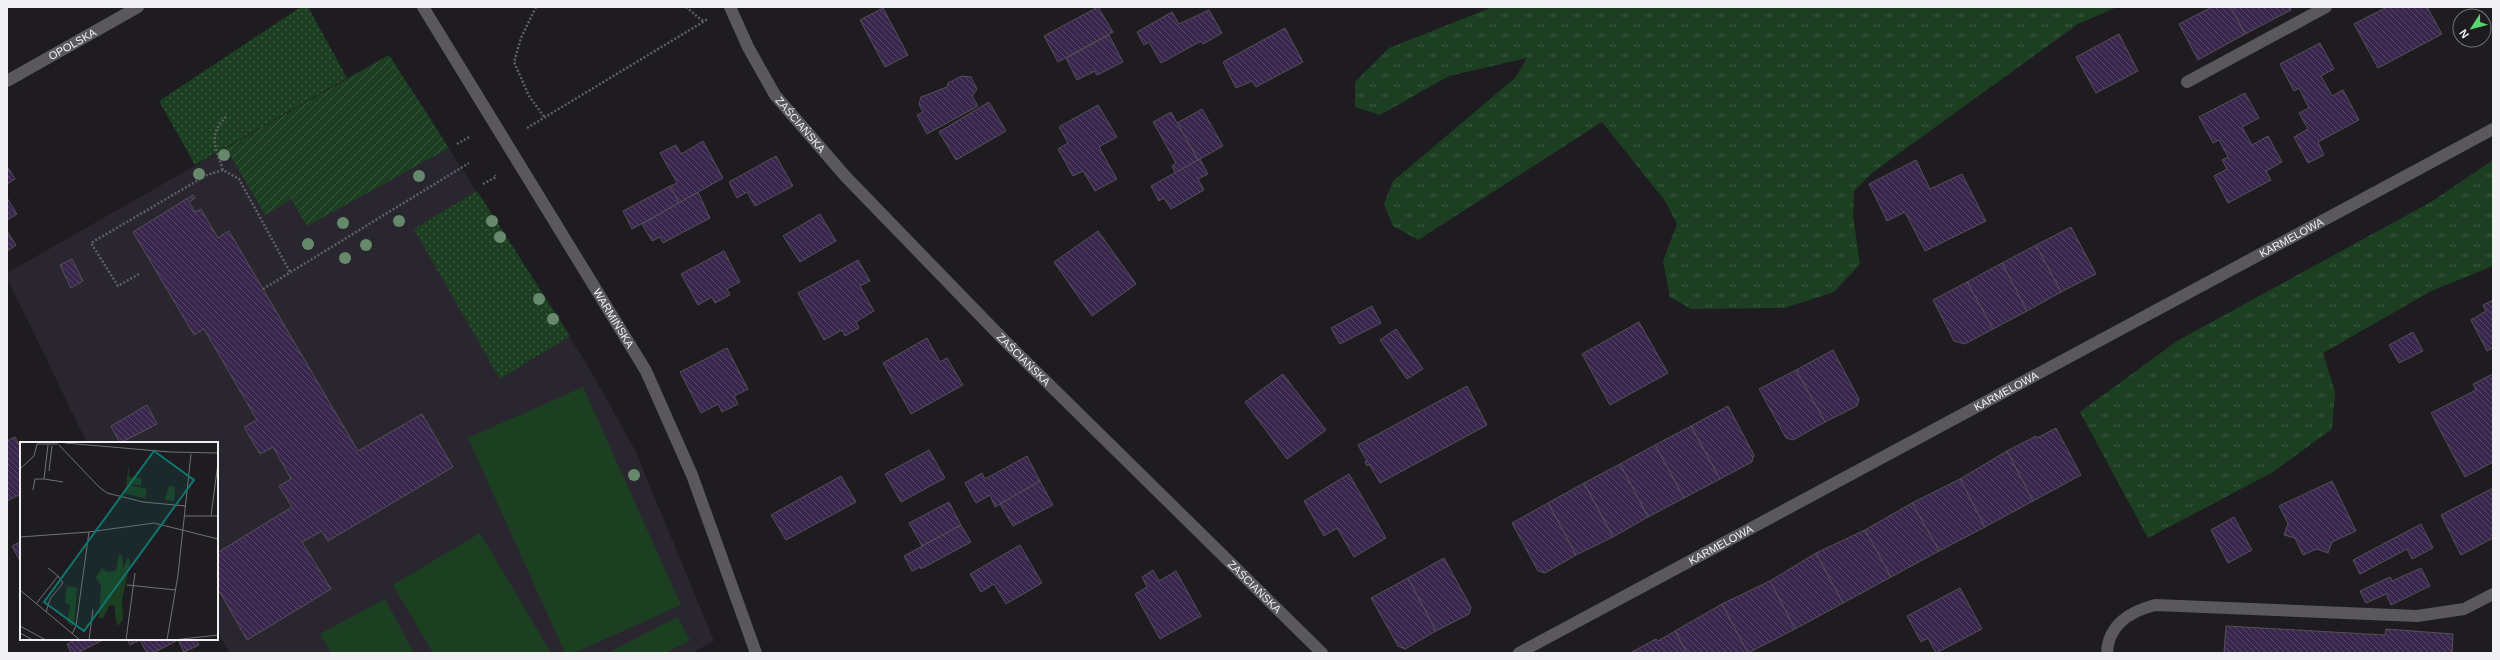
<svg xmlns="http://www.w3.org/2000/svg" width="2500" height="660" viewBox="0 0 2500 660" font-family="Helvetica,sans-serif">
<style>
.built{fill:#2a262f}
.grass{fill:url(#grass-tufts)}
.park{fill:url(#park-dots)}
.garden{fill:url(#garden-furrows)}
.pitch{fill:#1c3f22}
.building{fill:url(#building-back-hatch);stroke:#535155}
.lines{fill:none;stroke-linecap:round;stroke-linejoin:round}
.path{stroke:#605f62;stroke-width:2.5;stroke-dasharray:2 2;stroke-linecap:butt}
.minor{stroke:#5a585c;stroke-width:12}
.tree{fill:#66886b}
.labels{text-anchor:middle;stroke-width:3;stroke-linejoin:round;paint-order:stroke}
.street-label{font-size:11px;fill:#f1f0f2;stroke:#1e1c20}
.inset-road{fill:none;stroke:#727174;stroke-width:1}
.view{fill:#0f766e;fill-opacity:0.15;stroke:#0f766e;stroke-width:2}
.inset-edge{fill:none;stroke:#f1f0f2;stroke-width:2}
</style>
<defs>
<pattern id="grass-tufts" width="24" height="20" patternUnits="userSpaceOnUse"><rect width="24" height="20" fill="#1c3f22"/><path d="M3 7l-1-3M5 7V3M7 7l1-3M15 17l-1-3M17 17v-4M19 17l1-3" fill="none" stroke="#3d5b43"/></pattern>
<pattern id="park-dots" width="8" height="8" patternUnits="userSpaceOnUse"><rect width="8" height="8" fill="#1c3f22"/><path d="M2 2h.1M6 6h.1" fill="none" stroke="#3d5b43" stroke-width="1.8" stroke-linecap="round"/></pattern>
<pattern id="garden-furrows" width="10" height="10" patternUnits="userSpaceOnUse"><rect width="10" height="10" fill="#1c3f22"/><path d="M-1 1l2-2M0 10L10 0M9 11l2-2" fill="none" stroke="#3d5b43"/></pattern>
<pattern id="building-back-hatch" width="6" height="6" patternUnits="userSpaceOnUse"><rect width="6" height="6" fill="#39264d"/><path d="M-1 5l2 2M0 0l6 6M5-1l2 2" fill="none" stroke="#564667"/></pattern>
</defs>
<rect width="100%" height="100%" fill="#1e1c20"/>
<polygon class="built" points="389,55 588,366 635,450 714,641 692,653 229,653 217,630 217,443 87,443 7,278 7,273"/>
<g class="grass">
<polygon points="1493,7 2117,7 2078,24 1872,173 1854,191 1853,216 1860,264 1834,292 1785,308 1691,309 1670,297 1663,261 1677,224 1665,201 1602,122 1418,240 1393,226 1384,204 1393,181 1515,78 1527,58 1449,76 1380,115 1355,107 1355,82 1389,48"/>
<polygon points="2493,160 2493,266 2431,291 2323,353 2335,392 2332,429 2273,472 2148,538 2080,412 2177,341 2431,202"/>
</g>
<g class="park">
<polygon points="301,7 308,7 347,78 195,165 159,101"/>
<polygon points="477,191 570,336 500,379 414,229"/>
</g>
<polygon class="garden" points="389,55 449,148 307,226 291,199 265,215 226,148"/>
<g class="pitch">
<polygon points="583,387 681,605 574,653 565,653 468,438"/>
<polygon points="480,533 551,653 433,653 393,585"/>
<polygon points="385,599 414,653 331,653 320,634"/>
<polygon points="677,617 690,640 666,653 608,653"/>
</g>
<g class="building">
<polygon points="1098,7 1113,32 1058,62 1044,36"/>
<polygon points="2212,7 2231,7 2245,34 2198,60 2179,24"/>
<polygon points="2231,7 2290,7 2291,10 2245,34"/>
<polygon points="2387,7 2427,7 2442,34 2378,68 2354,24"/>
<polygon points="883,8 908,55 885,67 860,20"/>
<polygon points="1209,10 1222,33 1203,44 1201,41 1161,63 1149,42 1144,45 1137,32 1172,12 1179,24"/>
<polygon points="1285,28 1303,62 1256,87 1252,81 1236,88 1223,62"/>
<polygon points="2119,34 2138,71 2096,93 2076,57"/>
<polygon points="1109,35 1123,62 1097,75 1095,71 1077,80 1066,58"/>
<polygon points="2320,43 2334,69 2321,76 2332,96 2343,90 2359,120 2318,142 2324,155 2308,163 2294,137 2308,129 2299,113 2309,108 2299,88 2294,91 2280,64"/>
<polygon points="962,76 971,77 977,89 972,96 978,106 927,134 917,115 923,112 919,104 921,97 947,87 948,83"/>
<polygon points="2245,93 2259,118 2242,127 2252,145 2268,136 2282,162 2266,171 2271,180 2228,203 2214,176 2227,169 2222,160 2228,157 2219,140 2213,143 2199,117"/>
<polygon points="989,102 1006,131 956,160 939,132"/>
<polygon points="1098,105 1117,137 1099,147 1117,179 1095,191 1083,171 1073,176 1058,149 1068,143 1059,127"/>
<polygon points="1202,109 1223,146 1198,160 1177,123"/>
<polygon points="1171,112 1198,160 1175,173 1172,166 1176,163 1153,122"/>
<polygon points="703,141 723,178 679,203 670,186 677,183 660,153 676,145 681,154"/>
<polygon points="776,156 793,186 755,206 747,192 737,198 729,182"/>
<polygon points="1200,159 1208,174 1198,179 1204,190 1171,209 1164,198 1159,201 1151,186"/>
<polygon points="1916,160 1930,189 1962,174 1986,221 1925,251 1905,212 1887,221 1869,184"/>
<polygon points="7,166 15,179 7,184"/>
<polygon points="670,186 679,203 632,229 623,211"/>
<polygon points="698,192 710,218 663,243 660,237 652,241 642,224"/>
<polygon points="193,195 195,198 189,202 195,212 201,209 218,238 229,231 358,451 422,414 453,467 328,541 322,531 302,542 331,589 247,640 220,592 217,594 217,553 292,507 279,486 291,479 273,447 260,454 244,427 257,420 204,329 194,335 133,232"/>
<polygon points="7,198 17,214 7,220"/>
<polygon points="820,214 836,241 800,262 783,236"/>
<polygon points="2071,227 2096,274 2061,292 2036,245"/>
<polygon points="7,231 16,245 8,251 7,250"/>
<polygon points="1098,231 1136,284 1092,316 1054,262"/>
<polygon points="2036,245 2061,292 2027,311 2002,263"/>
<polygon points="724,251 740,282 727,289 730,295 715,303 712,297 698,305 681,274"/>
<polygon points="72,259 83,281 71,288 60,265"/>
<polygon points="858,260 870,281 860,286 874,311 856,322 859,328 845,336 842,330 824,340 798,293"/>
<polygon points="2002,263 2027,311 1993,329 1967,282"/>
<polygon points="1967,282 1993,329 1965,344 1954,341 1933,300"/>
<polygon points="2493,300 2493,348 2487,351 2471,320 2486,311 2483,305"/>
<polygon points="1372,306 1381,323 1340,344 1331,328"/>
<polygon points="1639,322 1668,373 1610,405 1582,354"/>
<polygon points="1396,329 1423,369 1407,379 1380,340"/>
<polygon points="2413,332 2423,351 2399,363 2389,345"/>
<polygon points="927,338 940,362 947,358 963,385 911,414 883,363"/>
<polygon points="727,348 748,389 734,396 738,404 722,412 718,404 701,413 680,372"/>
<polygon points="1833,350 1859,399 1857,406 1825,422 1796,370"/>
<polygon points="1796,370 1825,422 1793,440 1786,438 1759,389"/>
<polygon points="1283,374 1326,430 1287,459 1245,402"/>
<polygon points="2493,374 2493,432 2491,433 2493,437 2493,462 2465,477 2431,413 2476,390 2473,384"/>
<polygon points="1467,386 1487,425 1380,483 1369,464 1367,466 1365,462 1367,461 1358,445"/>
<polygon points="147,405 157,424 120,443 111,426"/>
<polygon points="1728,406 1754,455 1752,462 1720,479 1691,426"/>
<polygon points="1691,426 1720,479 1684,498 1655,445"/>
<polygon points="2056,428 2081,475 2033,501 2007,451 2036,436 2037,438"/>
<polygon points="15,437 21,449 21,494 7,501 7,441"/>
<polygon points="1655,445 1684,498 1648,517 1620,464"/>
<polygon points="929,450 945,478 901,502 885,474"/>
<polygon points="2007,451 2033,501 1985,527 1960,479"/>
<polygon points="1027,456 1040,481 995,507 990,495 976,503 965,483 982,473 985,479"/>
<polygon points="1620,464 1648,517 1613,537 1584,483"/>
<polygon points="1349,474 1386,538 1354,557 1337,528 1324,536 1304,501"/>
<polygon points="841,476 856,502 786,540 771,515"/>
<polygon points="1960,479 1985,527 1939,551 1912,503"/>
<polygon points="1040,481 1053,505 1013,526 1000,504"/>
<polygon points="2332,481 2356,531 2332,542 2328,553 2317,549 2303,555 2295,538 2284,535 2288,523 2279,506"/>
<polygon points="1584,483 1613,537 1576,555 1548,503"/>
<polygon points="2493,488 2493,538 2461,555 2441,515"/>
<polygon points="949,502 961,525 922,546 909,523"/>
<polygon points="1548,503 1576,555 1545,573 1538,571 1512,523"/>
<polygon points="1912,503 1939,551 1891,577 1865,530"/>
<polygon points="2234,517 2252,550 2228,563 2211,530"/>
<polygon points="2421,524 2433,548 2412,559 2407,549 2360,574 2353,560"/>
<polygon points="961,525 971,542 921,569 920,567 912,571 904,556"/>
<polygon points="1865,530 1891,577 1843,603 1816,553"/>
<polygon points="21,541 21,563 12,546"/>
<polygon points="1020,545 1042,583 1006,604 994,584 981,592 970,574"/>
<polygon points="1816,553 1843,603 1795,629 1770,581"/>
<polygon points="1444,558 1471,607 1469,614 1436,631 1408,578"/>
<polygon points="2421,568 2430,586 2391,605 2386,594 2366,603 2360,591 2390,577 2392,581"/>
<polygon points="1153,570 1159,581 1176,571 1201,616 1160,639 1135,594 1147,587 1142,577"/>
<polygon points="1408,578 1436,631 1405,649 1398,646 1371,598"/>
<polygon points="1770,581 1795,629 1748,653 1722,604"/>
<polygon points="1960,588 1982,629 1936,653 1928,638 1921,642 1907,616"/>
<polygon points="1722,604 1748,653 1687,653 1675,631"/>
<polygon points="2226,626 2385,635 2386,629 2453,634 2452,653 2224,653"/>
<polygon points="1675,631 1687,653 1630,653 1656,639 1658,641"/>
<polygon points="76,639 105,639 77,653 71,653 67,644"/>
<polygon points="127,639 196,639 199,645 184,652 178,640 153,653 147,653 140,640 130,645"/>
</g>
<g class="lines">
<g class="path">
<polyline points="536,7 521,38 514,62 529,96 545,118"/>
<polyline points="686,7 704,22"/>
<polyline points="527,128 708,19"/>
<polyline points="457,144 471,136"/>
<path d="M 223,170 C 216,147 207,136 226,117"/>
<polyline points="483,184 496,177 495,175"/>
<polyline points="139,274 118,286 91,243 207,175 223,170 239,179 290,272"/>
<polyline points="263,289 469,163"/>
</g>
<g class="minor">
<path id="s1" d="M 423,7 L 646,371 L 692,475 L 756,653"/>
<path id="s2" d="M 730,7 L 748,47 L 775,95 L 846,177 L 1004,340 L 1322,653"/>
<path id="s3" d="M 7,81 L 138,7"/>
<polyline points="2187,82 2326,7"/>
<path id="s4" d="M 1519,653 L 2493,129"/>
<path d="M 2107,653 C 2108,625 2131,611 2155,605 L 2417,616 L 2464,609 L 2493,594"/>
</g>
</g>
<g class="tree">
<circle cx="224" cy="155" r="6"/>
<circle cx="199" cy="174" r="6"/>
<circle cx="419" cy="176" r="6"/>
<circle cx="399" cy="221" r="6"/>
<circle cx="492" cy="221" r="6"/>
<circle cx="343" cy="223" r="6"/>
<circle cx="500" cy="237" r="6"/>
<circle cx="308" cy="244" r="6"/>
<circle cx="366" cy="245" r="6"/>
<circle cx="345" cy="258" r="6"/>
<circle cx="539" cy="299" r="6"/>
<circle cx="553" cy="319" r="6"/>
<circle cx="634" cy="475" r="6"/>
</g>
<g class="labels">
<g class="street-label">
<text dy="4" stroke="none"><textPath href="#s3" startOffset="75">OPOLSKA</textPath></text>
<text dy="4" stroke="none"><textPath href="#s2" startOffset="138">ZAŚCIAŃSKA</textPath></text>
<text dy="4" stroke="none"><textPath href="#s4" startOffset="877">KARMELOWA</textPath></text>
<text dy="4" stroke="none"><textPath href="#s1" startOffset="365">WARMIŃSKA</textPath></text>
<text dy="4" stroke="none"><textPath href="#s2" startOffset="462">ZAŚCIAŃSKA</textPath></text>
<text dy="4" stroke="none"><textPath href="#s4" startOffset="553">KARMELOWA</textPath></text>
<text dy="4" stroke="none"><textPath href="#s4" startOffset="229">KARMELOWA</textPath></text>
<text dy="4" stroke="none"><textPath href="#s2" startOffset="786">ZAŚCIAŃSKA</textPath></text>
</g>
</g>
<g transform="translate(20 442)">
<rect width="198" height="198" fill="#1e1c20"/>
<path d="M 99,112 L 102,114 L 103,127 L 108,115 L 110,120 L 102,159 L 103,178 L 97,184 L 94,163 L 89,164 L 83,176 L 79,176 L 81,144 L 76,136 L 82,126 L 87,130 L 96,129 ZM 47,144 L 57,146 L 54,182 L 52,184 L 47,180 L 50,163 L 45,160 Z" fill="#1c3f22"/>
<path d="M 149,44 L 155,45 L 154,59 L 145,58 Z" fill="#1c3f22"/>
<path d="M 109,22 L 109,35 L 121,36 L 121,43 L 108,42 L 107,52 L 105,51 ZM 109,43 L 127,47 L 125,56 L 107,52 Z" fill="#1c3f22"/>
<path class="inset-road" d="M 45,1 L 150,10 L 198,11M 28,3 L 24,37 L 43,40M 39,3 L 79,45 L 87,51 L 123,60 L 166,64M 0,27 L 14,14 L 17,2 L 38,2M 29,29 L 32,4M 13,48 L 15,37 L 24,37M 165,74 L 198,74M 191,74 L 198,21M 0,95 L 69,90 L 134,81 L 198,97M 107,143 L 156,148M 0,148 L 60,198M 16,162 L 38,134 L 28,126M 26,170 L 30,157 L 43,141 L 38,134M 0,184 L 26,198M 0,191 L 13,198M 52,192 L 56,184 L 69,90M 69,198 L 73,167M 106,198 L 115,131M 147,198 L 158,133 L 171,12M 153,198 L 198,193"/>
<path class="view" d="M 134,9 L 174,38 L 64,189 L 24,160 Z"/>
<rect width="198" height="198" class="inset-edge"/>
</g>
<rect width="2500" height="660" fill="none" stroke="#f1f0f2" stroke-width="16"/>
<g transform="translate(2472 28) rotate(234)"><circle r="19" fill="#1e1c20" stroke="#727174"/>
<path d="M0-3L7 15L0 10L-7 15Z" fill="#57d570"/>
<text y="-6" font-size="11" font-weight="bold" text-anchor="middle" fill="#f1f0f2">N</text>
</g>
</svg>
